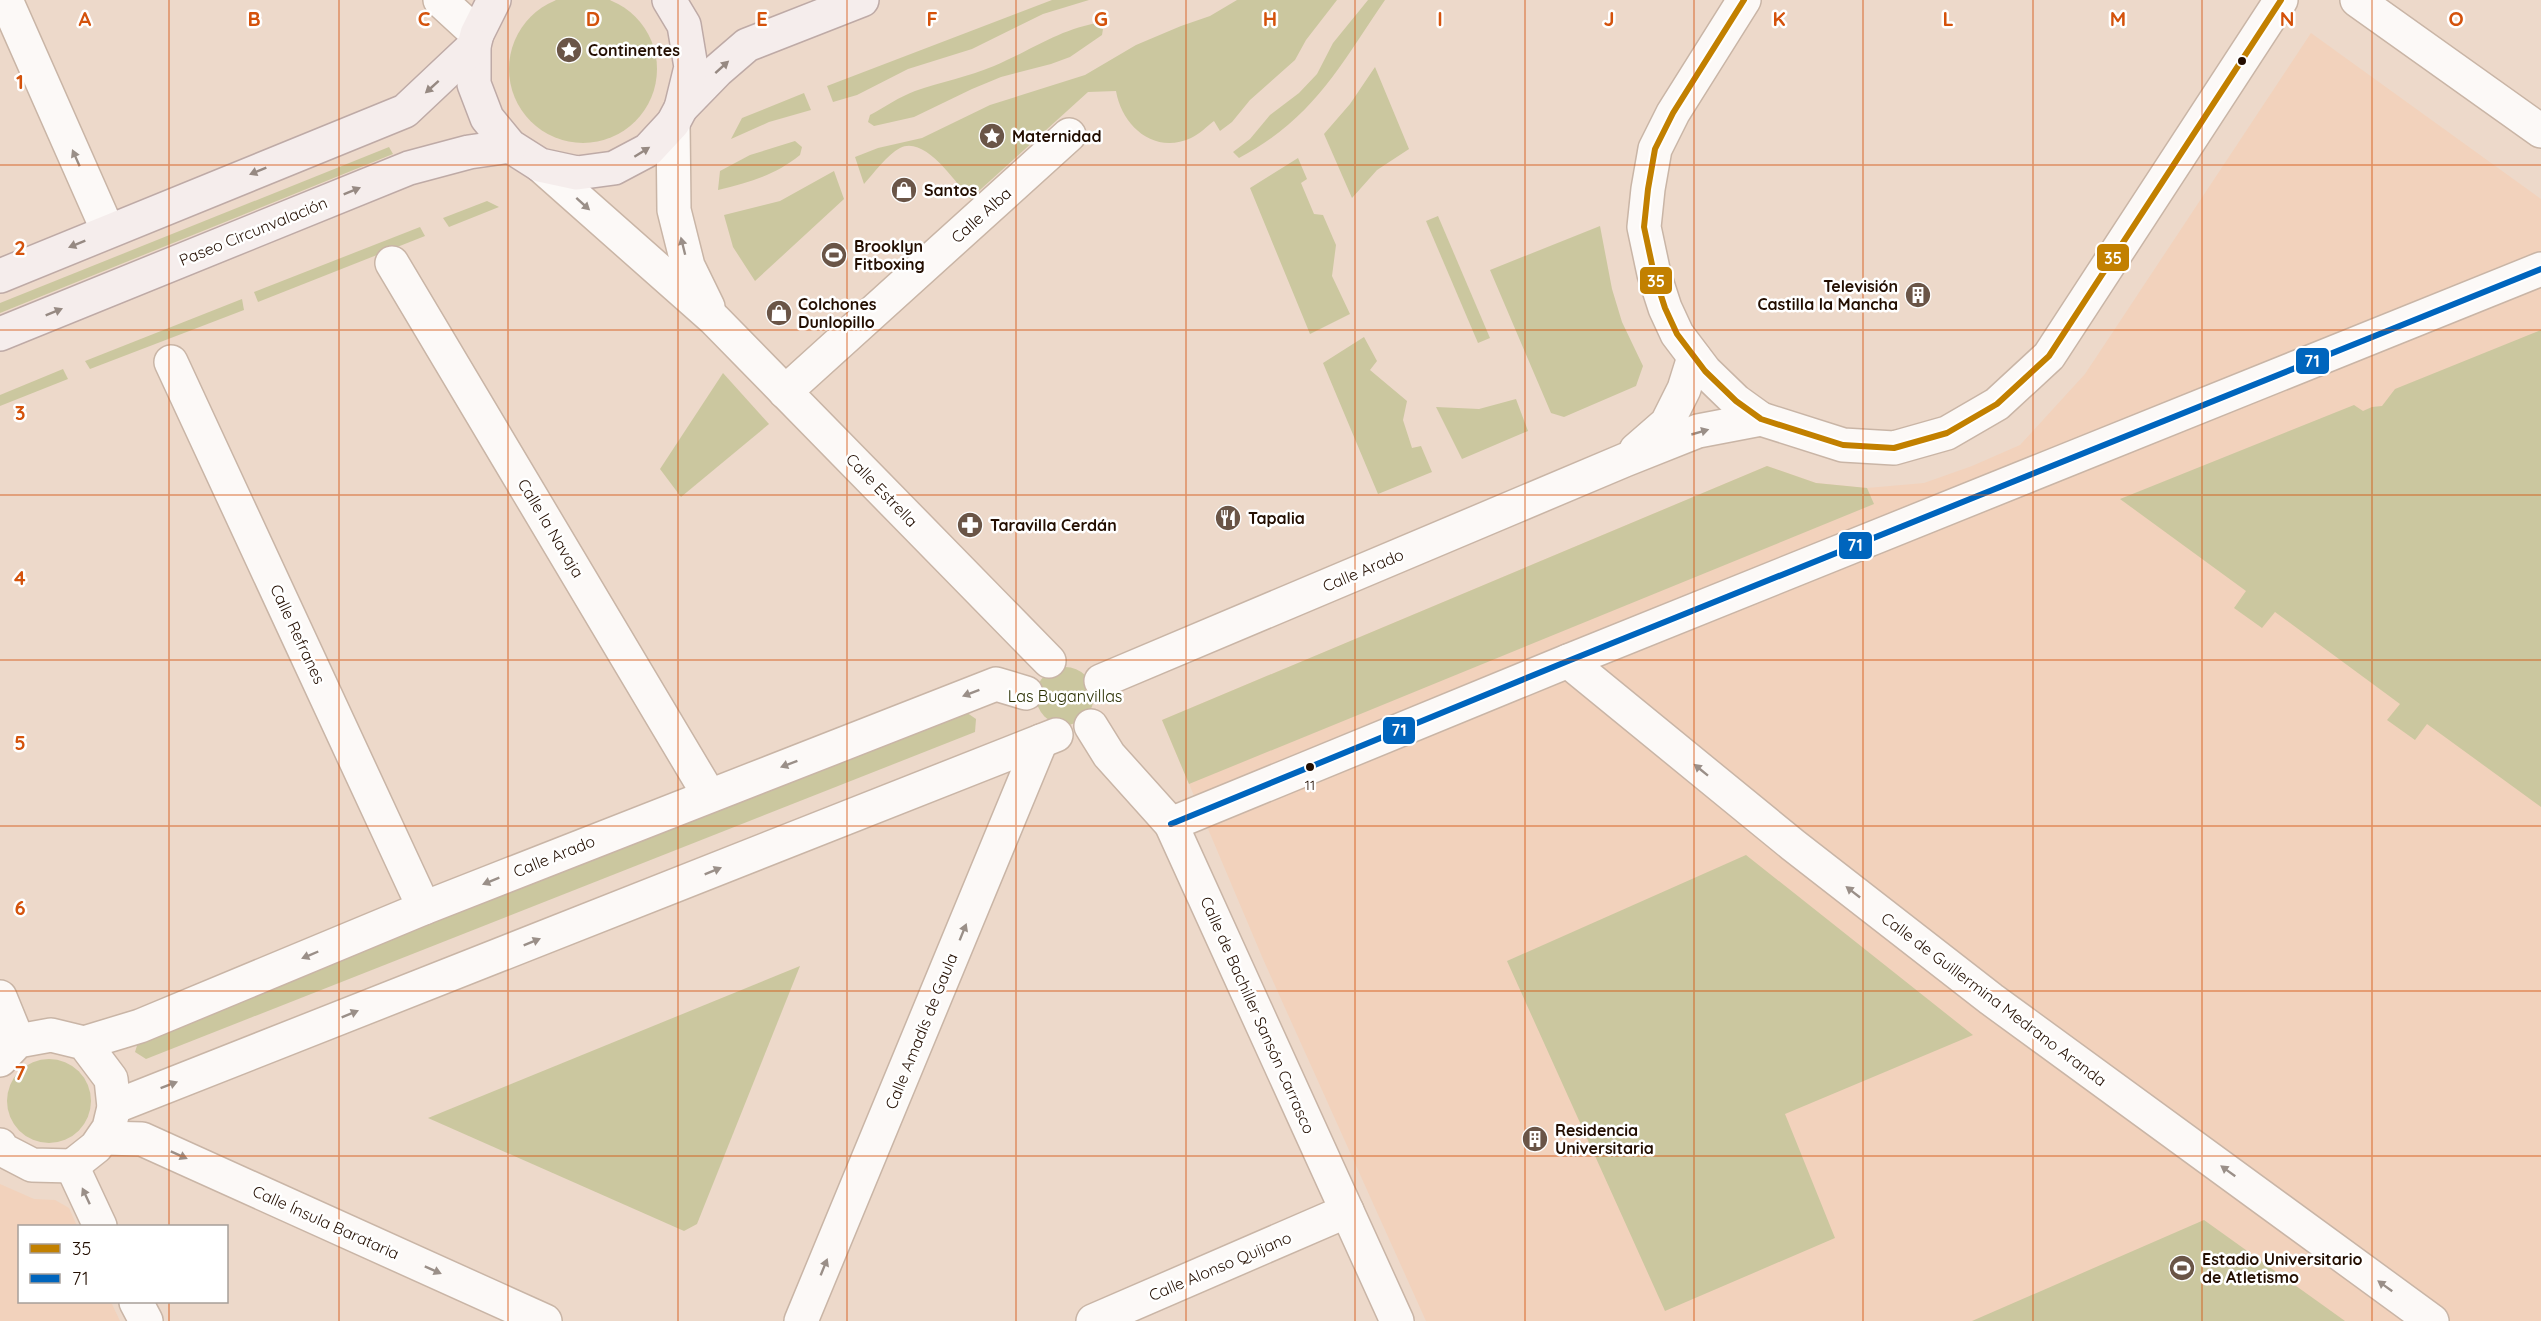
<svg xmlns="http://www.w3.org/2000/svg" width="2541" height="1321" viewBox="0 0 2541 1321" font-family="Quicksand,sans-serif">
<style>
.built{fill:#f2d2bc}
.green{fill:#cbc79f}
.lines{fill:none;stroke-linecap:round;stroke-linejoin:round}
.minor-casing{stroke:#c9b5a6;stroke-width:36}
.major-casing{stroke:#beaaa6;stroke-width:36}
.minor{stroke:#fcf9f7;stroke-width:33}
.major{stroke:#f5edec;stroke-width:33}
.bus-1-casing{stroke:#fff;stroke-width:10}
.bus-2-casing{stroke:#fff;stroke-width:10}
.bus-1{stroke:#c28000;stroke-width:6}
.bus-2{stroke:#0065bd;stroke-width:6}
.oneway{fill:#968982}
.oneway2{fill:#9a8f88}
.grid{fill:none;stroke:#d4520b;stroke-width:1.5;stroke-opacity:0.55}
.bus-dot{fill:#230e01;stroke:#fff;stroke-width:2}
.labels{text-anchor:middle;stroke-width:5;stroke-linejoin:round;paint-order:stroke}
.bus-label{font-size:14px;fill:#230e01;stroke:#fff}
.poi-label{font-size:16px;font-weight:bold;fill:#230e01;stroke:#fff;text-anchor:start}
.street-label{font-size:16px;fill:#230e01;stroke:#fff}
.park-label{font-size:16px;fill:#2a2f00;stroke:#fff}
.grid-label{font-size:20px;text-anchor:middle;font-weight:bold;fill:#d4520b;stroke:#fff;stroke-width:5;stroke-linejoin:round;paint-order:stroke}
.line-badge{stroke:#fff;stroke-width:2}
.badge-label{font-size:16px;text-anchor:middle;font-weight:bold;fill:#fff}
</style>
<rect width="100%" height="100%" fill="#edd9ca"/>
<g class="built">
<polygon points="2311,33 2541,199 2541,1321 1426,1321 1263,959 1162,720 1767,466 1816,483 1867,488 1924,483 1972,466 2020,445 2085,374"/>
<polygon points="0,1184 34,1199 55,1200 69,1208 77,1226 20,1226 20,1302 111,1302 120,1321 0,1321"/>
</g>
<g class="green">
<circle cx="583" cy="69" r="74"/>
<polygon points="1052,0 1089,0 1043,14 972,49 908,69 857,95 833,102 827,86"/>
<path d="M 1237,0 L 1337,0 L 1306,40 L 1295,60 L 1250,100 L 1232,122 L 1220,131 L 1214,121 C 1207,126 1200,134 1191,138 C 1154,155 1122,126 1116,91 L 1088,92 L 970,199 C 956,183 925,135 900,148 C 887,155 874,173 864,184 L 855,157 L 878,148 L 922,138 L 990,105 L 1085,75 L 1136,45 L 1181,26 L 1210,16 Z"/>
<path d="M 1368,0 L 1385,0 C 1339,67 1314,118 1239,158 L 1233,152 L 1250,139 L 1270,115 L 1299,93 L 1317,74 L 1333,43 Z"/>
<path d="M 1096,23 L 1103,29 L 1102,35 L 1070,57 L 1051,64 L 1001,77 L 972,89 L 914,117 L 874,126 L 868,122 L 870,115 C 885,107 899,97 915,91 C 941,82 968,77 994,66 C 1032,50 1054,32 1096,23 Z"/>
<polygon points="1375,67 1409,149 1377,170 1352,198 1324,134 1350,104"/>
<polygon points="804,93 811,110 769,122 731,139 742,118"/>
<path d="M 795,141 L 802,147 L 800,155 C 774,176 749,182 718,190 L 720,171 L 750,155 Z"/>
<polygon points="389,147 393,154 0,313 0,303"/>
<polygon points="1298,158 1307,179 1301,183 1314,214 1323,215 1336,245 1332,276 1350,314 1310,334 1250,188"/>
<polygon points="834,171 844,199 755,281 733,247 724,215 780,201"/>
<polygon points="487,201 499,207 449,227 443,218"/>
<polygon points="1438,216 1490,338 1478,343 1426,221"/>
<polygon points="1600,226 1612,289 1622,322 1643,366 1636,386 1564,417 1551,413 1490,270"/>
<polygon points="420,227 425,236 258,302 254,292"/>
<polygon points="242,299 244,310 90,369 85,361"/>
<polygon points="2541,330 2541,807 2427,724 2415,740 2387,720 2400,704 2275,612 2262,628 2234,608 2246,591 2120,499 2354,405 2363,411 2372,407 2382,406 2395,389"/>
<polygon points="1364,337 1377,361 1370,370 1407,401 1403,420 1412,448 1421,446 1432,472 1378,494 1323,363"/>
<polygon points="63,369 68,379 0,406 0,395"/>
<polygon points="723,373 769,424 681,497 660,469"/>
<polygon points="1516,399 1528,431 1462,459 1436,407 1479,409"/>
<polygon points="1767,466 1816,483 1867,488 1874,504 1189,784 1162,720"/>
<circle cx="1065" cy="696" r="29"/>
<polygon points="963,710 976,719 975,732 146,1059 135,1052 139,1039"/>
<polygon points="1746,855 1973,1035 1785,1114 1835,1238 1665,1311 1507,961"/>
<polygon points="800,966 697,1224 684,1231 428,1118"/>
<circle cx="49" cy="1101" r="42"/>
<polygon points="2204,1220 2345,1321 1972,1321"/>
</g>
<g class="lines">
<g class="minor-casing">
<g id="minor">
<polyline points="6,0 108,231"/>
<polyline points="440,0 477,34"/>
<polyline points="1744,0 1673,113 1655,149 1648,189 1644,227 1654,274 1665,308 1677,334 1705,371 1736,401 1761,419 1843,445 1894,448 1947,433 1997,404 2049,356 2281,0"/>
<polyline points="2357,0 2541,131"/>
<polyline points="673,123 674,210 688,266 708,307"/>
<polyline points="540,165 714,319 1049,661"/>
<polyline points="392,263 709,795"/>
<polyline points="171,362 424,908"/>
<polyline points="785,392 1069,135"/>
<polyline points="1636,450 1667,423 1684,389 1694,357"/>
<polyline points="1568,661 1793,845 1991,999 2432,1321"/>
<polyline points="1101,681 1625,460 1698,431 1761,419"/>
<polyline points="1091,726 1109,755 1171,824 1397,1321"/>
<polyline points="1171,824 1568,661 2541,269"/>
<polyline points="0,997 18,1041"/>
<polyline points="84,1043 140,1026 424,908 996,684 1026,693"/>
<polyline points="0,1060 18,1041 51,1035 84,1043 111,1079 114,1107 109,1128 96,1147 72,1166 32,1165 3,1150 0,1145"/>
<polyline points="114,1107 1056,735"/>
<polyline points="103,1138 142,1139 545,1321"/>
<polyline points="72,1166 100,1226"/>
<polyline points="136,1302 146,1321"/>
<polyline points="801,1321 1041,741"/>
<polyline points="1093,1321 1347,1211"/>
</g>
</g>
<g class="major-casing">
<g id="major">
<polyline points="494,0 477,34 474,46 474,84 487,118 510,146 540,165 577,173 614,168 648,150 673,123 681,108 718,70 747,45 862,0"/>
<polyline points="669,0 684,25 691,67 681,108"/>
<polyline points="0,276 405,111 474,46"/>
<polyline points="0,334 409,168 469,152 510,146"/>
</g>
</g>
<use href="#minor" class="minor"/>
<use href="#major" class="major"/>
<g class="bus-1-casing">
<polyline id="bus-1" points="1744,0 1673,113 1655,149 1648,189 1644,227 1654,274 1665,308 1677,334 1705,371 1736,401 1761,419 1843,445 1894,448 1947,433 1997,404 2049,356 2281,0"/>
</g>
<g class="bus-2-casing">
<polyline id="bus-2" points="1171,824 1568,661 2541,269"/>
</g>
<use href="#bus-1" class="bus-1"/>
<use href="#bus-2" class="bus-2"/>
</g>
<defs><path id="oneway-solid" d="M-6-.8H1V-3.2L6.5 0L1 3.2V.8H-6Z" transform="scale(1.5)"/></defs>
<g class="oneway">
<use href="#oneway-solid" transform="translate(722 67) rotate(-42)"/>
<use href="#oneway-solid" transform="translate(432 87) rotate(138)"/>
<use href="#oneway-solid" transform="translate(642 152) rotate(-32)"/>
<use href="#oneway-solid" transform="translate(258 171) rotate(158)"/>
<use href="#oneway-solid" transform="translate(352 191) rotate(-22)"/>
<use href="#oneway-solid" transform="translate(77 244) rotate(158)"/>
<use href="#oneway-solid" transform="translate(54 312) rotate(-22)"/>
</g>
<g class="oneway2">
<use href="#oneway-solid" transform="translate(76 158) rotate(-114)"/>
<use href="#oneway-solid" transform="translate(583 204) rotate(42)"/>
<use href="#oneway-solid" transform="translate(683 246) rotate(-104)"/>
<use href="#oneway-solid" transform="translate(1700 432) rotate(-16)"/>
<use href="#oneway-solid" transform="translate(971 693) rotate(159)"/>
<use href="#oneway-solid" transform="translate(789 764) rotate(159)"/>
<use href="#oneway-solid" transform="translate(1701 770) rotate(-141)"/>
<use href="#oneway-solid" transform="translate(713 871) rotate(-22)"/>
<use href="#oneway-solid" transform="translate(491 881) rotate(158)"/>
<use href="#oneway-solid" transform="translate(1853 892) rotate(-142)"/>
<use href="#oneway-solid" transform="translate(963 932) rotate(-68)"/>
<use href="#oneway-solid" transform="translate(532 942) rotate(-22)"/>
<use href="#oneway-solid" transform="translate(310 955) rotate(157)"/>
<use href="#oneway-solid" transform="translate(350 1014) rotate(-22)"/>
<use href="#oneway-solid" transform="translate(169 1085) rotate(-21)"/>
<use href="#oneway-solid" transform="translate(179 1155) rotate(24)"/>
<use href="#oneway-solid" transform="translate(2228 1171) rotate(-144)"/>
<use href="#oneway-solid" transform="translate(86 1196) rotate(-115)"/>
<use href="#oneway-solid" transform="translate(824 1267) rotate(-68)"/>
<use href="#oneway-solid" transform="translate(433 1270) rotate(24)"/>
<use href="#oneway-solid" transform="translate(2385 1286) rotate(-144)"/>
</g>
<path class="grid" d="M 169,0 L 169,1226M 339,0 L 339,1321M 508,0 L 508,1321M 678,0 L 678,1321M 847,0 L 847,1321M 1016,0 L 1016,1321M 1186,0 L 1186,1321M 1355,0 L 1355,1321M 1525,0 L 1525,1321M 1694,0 L 1694,1321M 1863,0 L 1863,1321M 2033,0 L 2033,1321M 2202,0 L 2202,1321M 2372,0 L 2372,1321M 0,165 L 2541,165M 0,330 L 2541,330M 0,495 L 2541,495M 0,660 L 2541,660M 0,826 L 2541,826M 0,991 L 2541,991M 0,1156 L 2541,1156M 169,1302 L 169,1321"/>
<defs>
<g id="sight-disc" transform="scale(1.35)"><circle r="9.5" fill="#6a5547" stroke="#fff"/><path d="M0-6L1.8-2.2L6-1.7L2.9 1.2L3.7 5.4L0 3.3L-3.7 5.4L-2.9 1.2L-6-1.7L-1.8-2.2Z" fill="#fff"/></g>
<g id="shop-disc" transform="scale(1.35)"><circle r="9.5" fill="#6a5547" stroke="#fff"/><path d="M-5-2.5h2.3a2.7 3.5 0 0 1 5.4 0H5L5.5 6h-11ZM-1.5-2.5h3a1.5 2.3 0 0 0-3 0Z" fill="#fff"/></g>
<g id="stadium-disc" transform="scale(1.35)"><circle r="9.5" fill="#6a5547" stroke="#fff"/><path d="M0-5a6.5 5 0 1 0 0 10a6.5 5 0 1 0 0-10ZM-3.5-1.8h7v3.6h-7Z" fill="#fff"/></g>
<g id="building-disc" transform="scale(1.35)"><circle r="9.5" fill="#6a5547" stroke="#fff"/><path d="M-4-6H4V6H1V3H-1V6H-4ZM-2.5-4.3h1.7v1.8h-1.7ZM.8-4.3h1.7v1.8H.8ZM-2.5-1h1.7V.8h-1.7ZM.8-1h1.7V.8H.8Z" fill="#fff"/></g>
<g id="restaurant-disc" transform="scale(1.35)"><circle r="9.5" fill="#6a5547" stroke="#fff"/><path d="M-5-6h1v4h1v-4h1v4h1v-4h1v5L-1.5 .5V6h-2V.5L-5-1ZM5-6V6H3V1.5H1.5Q1.5-4 5-6Z" fill="#fff"/></g>
<g id="pharmacy-disc" transform="scale(1.35)"><circle r="9.5" fill="#6a5547" stroke="#fff"/><path d="M-2-6h4v4h4v4h-4v4h-4v-4h-4v-4h4Z" fill="#fff"/></g>
</defs>
<g fill-rule="evenodd">
<use href="#sight-disc" x="569" y="50"/>
<use href="#sight-disc" x="992" y="136"/>
<use href="#shop-disc" x="904" y="190"/>
<use href="#stadium-disc" x="834" y="255"/>
<use href="#building-disc" x="1918" y="295"/>
<use href="#shop-disc" x="779" y="313"/>
<use href="#restaurant-disc" x="1228" y="518"/>
<use href="#pharmacy-disc" x="970" y="525"/>
<use href="#building-disc" x="1535" y="1139"/>
<use href="#stadium-disc" x="2182" y="1268"/>
</g>
<g class="bus-dot">
<circle cx="2242" cy="61" r="5"/>
<circle cx="1310" cy="767" r="5"/>
</g>
<g class="labels">
<g class="bus-label">
<text x="1310" y="790">11</text>
</g>
<g class="poi-label">
<text x="588" y="56">Continentes</text>
<text x="1012" y="142">Maternidad</text>
<text x="924" y="196">Santos</text>
<text x="854" y="252">Brooklyn<tspan x="854" dy="18">Fitboxing</tspan></text>
<text x="1898" y="292" text-anchor="end">Televisión<tspan x="1898" dy="18">Castilla la Mancha</tspan></text>
<text x="798" y="310">Colchones<tspan x="798" dy="18">Dunlopillo</tspan></text>
<text x="1248" y="524">Tapalia</text>
<text x="990" y="531">Taravilla Cerdán</text>
<text x="1555" y="1136">Residencia<tspan x="1555" dy="18">Universitaria</tspan></text>
<text x="2202" y="1265">Estadio Universitario<tspan x="2202" dy="18">de Atletismo</tspan></text>
</g>
<g class="street-label">
<text transform="translate(981 215) rotate(-42)" y="6">Calle Alba</text>
<text transform="translate(253 231) rotate(-22)" y="6">Paseo Circunvalación</text>
<text transform="translate(882 490) rotate(46)" y="6">Calle Estrella</text>
<text transform="translate(551 528) rotate(59)" y="6">Calle la Navaja</text>
<text transform="translate(1363 570) rotate(-23)" y="6">Calle Arado</text>
<text transform="translate(298 634) rotate(65)" y="6">Calle Refranes</text>
<text transform="translate(554 856) rotate(-22)" y="6">Calle Arado</text>
<text transform="translate(1994 999) rotate(37)" y="6">Calle de Guillermina Medrano Aranda</text>
<text transform="translate(1258 1015) rotate(66)" y="6">Calle de Bachiller Sansón Carrasco</text>
<text transform="translate(921 1031) rotate(-68)" y="6">Calle Amadís de Gaula</text>
<text transform="translate(326 1222) rotate(24)" y="6">Calle Ínsula Barataria</text>
<text transform="translate(1220 1266) rotate(-23)" y="6">Calle Alonso Quijano</text>
</g>
<g class="park-label">
<text x="1065" y="702">Las Buganvillas</text>
</g>
</g>
<g class="grid-label">
<text x="85" y="26">A</text>
<text x="254" y="26">B</text>
<text x="424" y="26">C</text>
<text x="593" y="26">D</text>
<text x="762" y="26">E</text>
<text x="932" y="26">F</text>
<text x="1101" y="26">G</text>
<text x="1270" y="26">H</text>
<text x="1440" y="26">I</text>
<text x="1609" y="26">J</text>
<text x="1779" y="26">K</text>
<text x="1948" y="26">L</text>
<text x="2118" y="26">M</text>
<text x="2287" y="26">N</text>
<text x="2456" y="26">O</text>
<text x="20" y="89">1</text>
<text x="20" y="255">2</text>
<text x="20" y="420">3</text>
<text x="20" y="585">4</text>
<text x="20" y="750">5</text>
<text x="20" y="915">6</text>
<text x="20" y="1080">7</text>
</g>
<g class="line-badge">
<rect x="2096" y="243" width="34" height="29" rx="6" fill="#c28000"/>
<rect x="1639" y="266" width="34" height="29" rx="6" fill="#c28000"/>
<rect x="2295" y="347" width="35" height="28" rx="6" fill="#0065bd"/>
<rect x="1838" y="531" width="35" height="29" rx="6" fill="#0065bd"/>
<rect x="1382" y="716" width="34" height="29" rx="6" fill="#0065bd"/>
</g>
<g class="badge-label">
<text x="2113" y="264">35</text>
<text x="1656" y="287">35</text>
<text x="2312" y="367">71</text>
<text x="1855" y="551">71</text>
<text x="1399" y="736">71</text>
</g>
<rect x="18" y="1225" width="210" height="78" fill="#ffffff" stroke="#a79f99" stroke-width="1.5"/>
<rect x="30" y="1244" width="30" height="9" fill="#c28000" stroke="#a79f99" stroke-width="1.5"/>
<text x="72" y="1255" font-size="18" fill="#230e01">35</text>
<rect x="30" y="1274" width="30" height="9" fill="#0065bd" stroke="#a79f99" stroke-width="1.5"/>
<text x="72" y="1285" font-size="18" fill="#230e01">71</text>
</svg>
